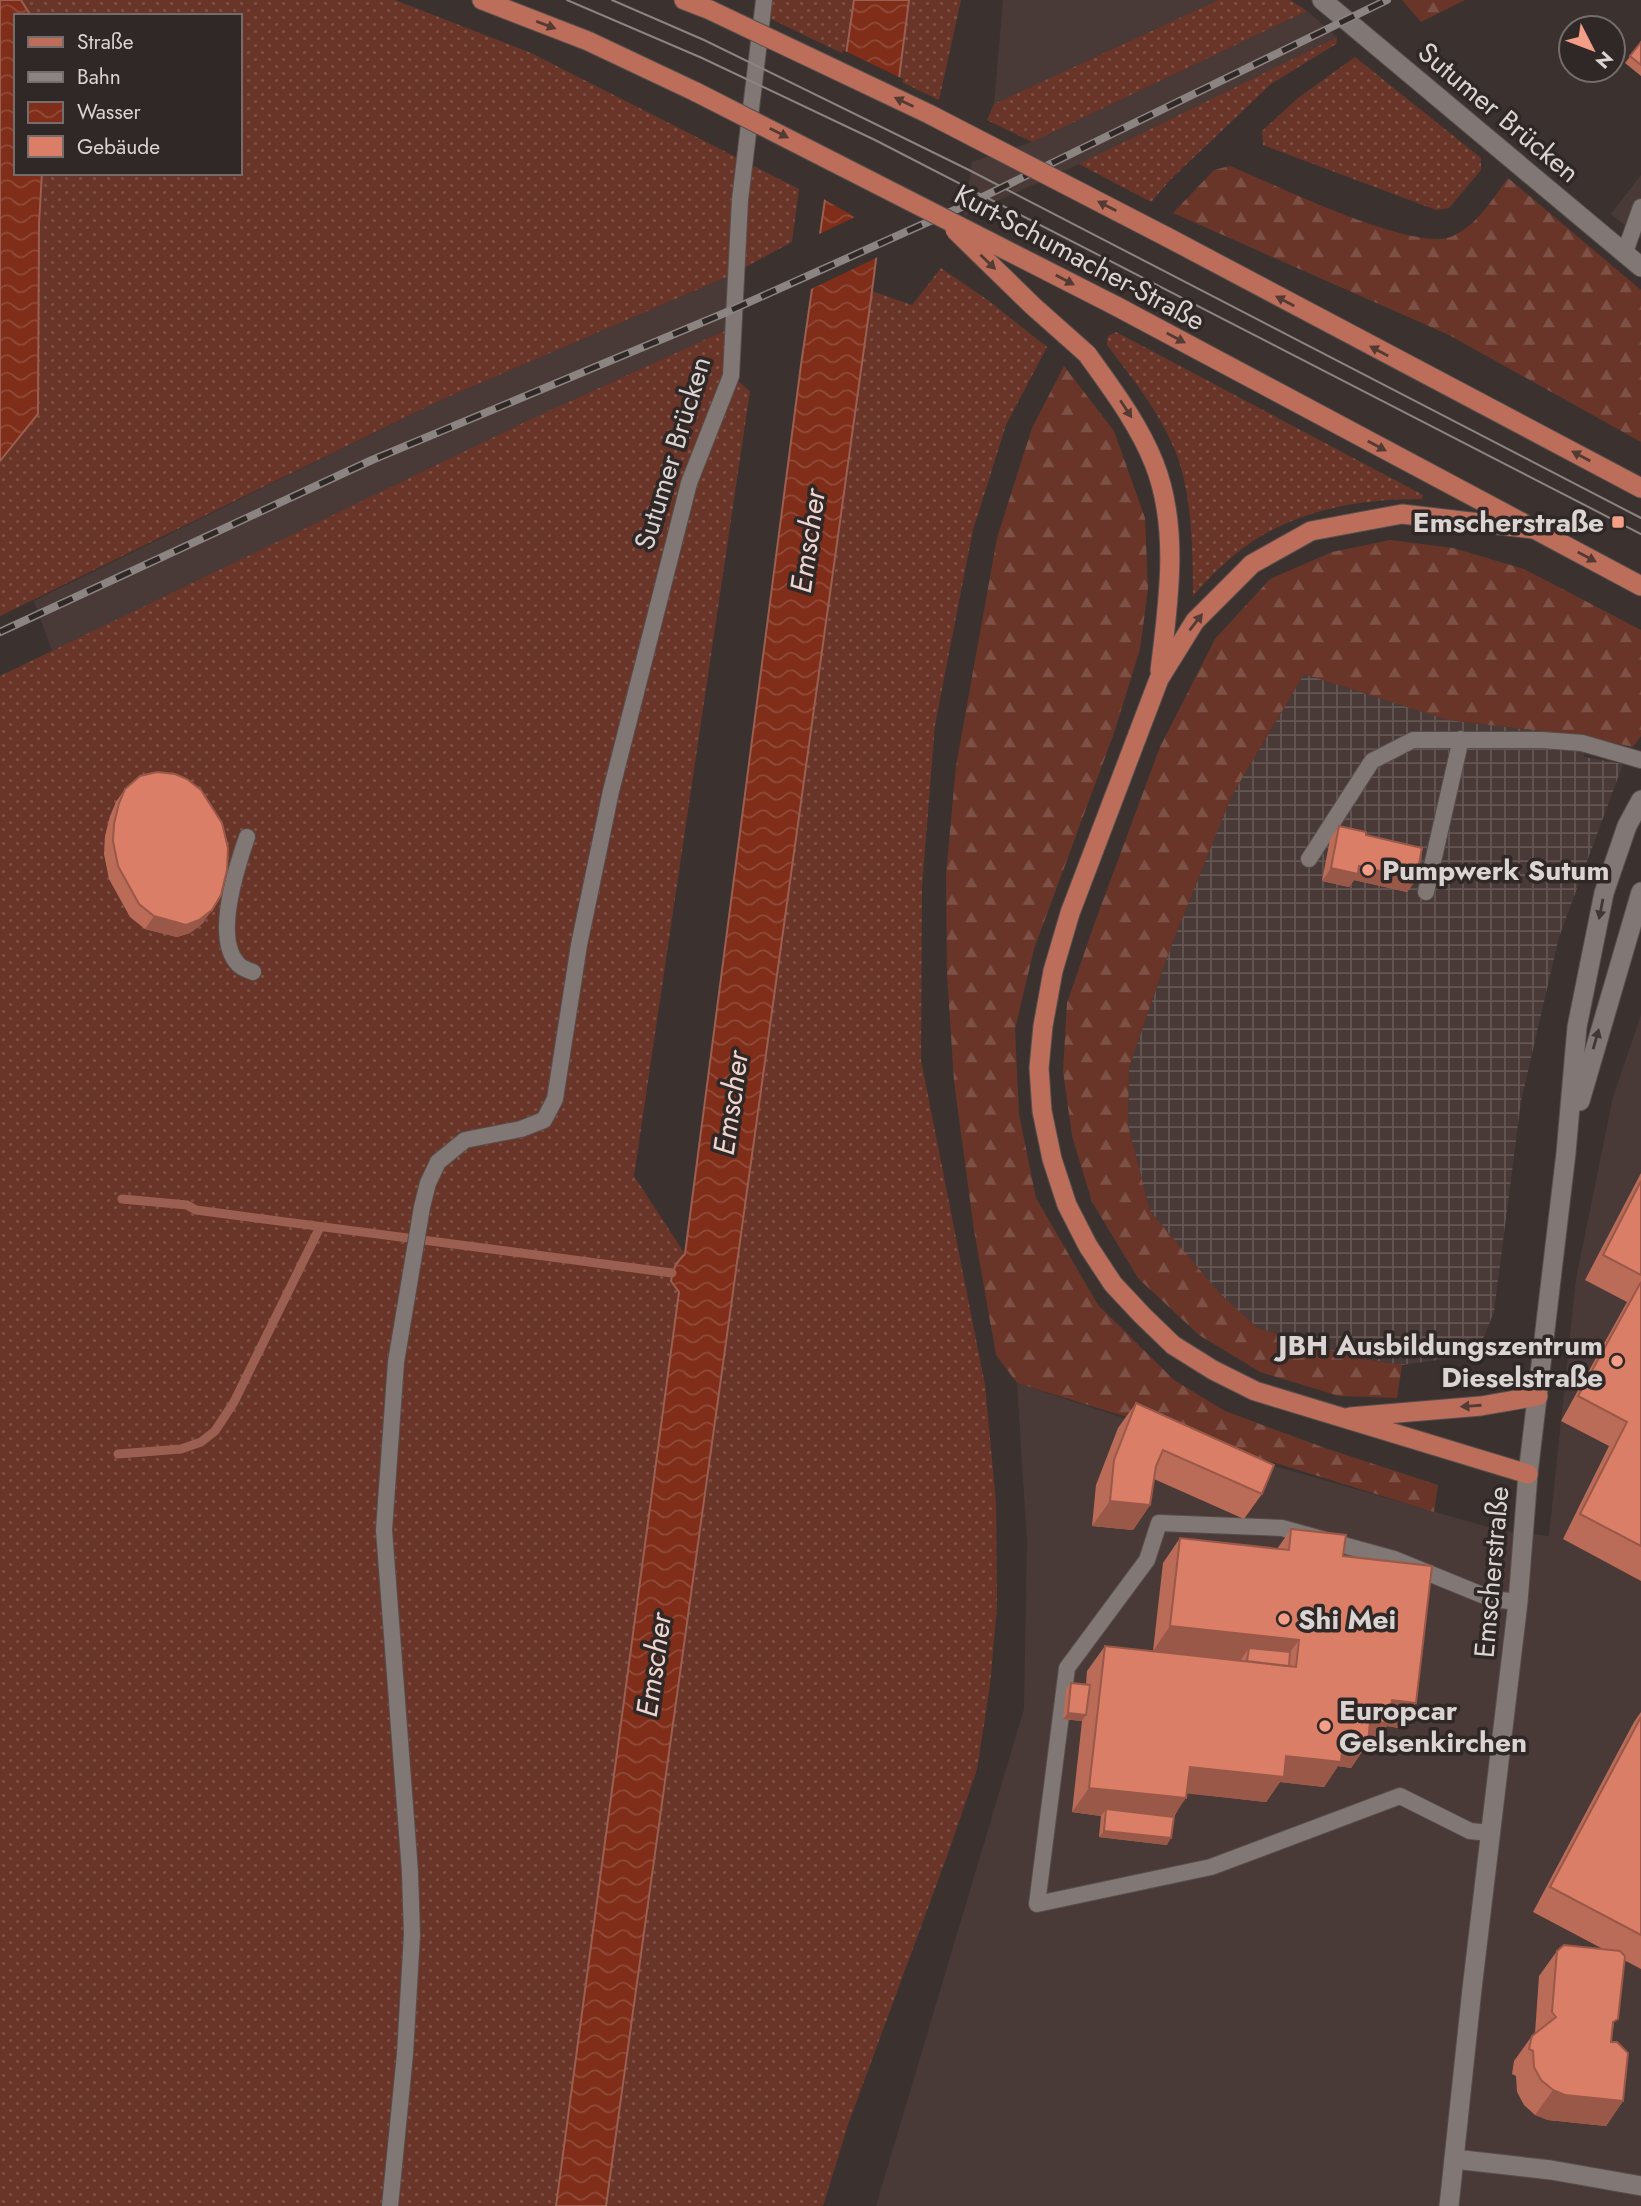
<svg xmlns="http://www.w3.org/2000/svg" width="1641" height="2206" viewBox="0 0 1641 2206" font-family="Jost,sans-serif">
<style>
.built{fill:#4a3a37}
.industrial{fill:url(#industrial-grid)}
.grass{fill:url(#grass-dots)}
.forest{fill:url(#forest-firs)}
.water{fill:url(#water-waves);stroke:#9b5f51;stroke-width:2}
.pier{fill:#3b3230}
.lines{fill:none;stroke-linecap:round;stroke-linejoin:round}
.stream{stroke:#9b5f51;stroke-width:9}
.service-casing{stroke:#564e4c;stroke-width:18}
.minor-casing{stroke:#564e4c;stroke-width:21}
.tertiary-casing{stroke:#564e4c;stroke-width:21}
.primary-casing{stroke:#564e4c;stroke-width:21}
.service{stroke:#817774;stroke-width:16}
.minor{stroke:#817774;stroke-width:19}
.tertiary{stroke:#817774;stroke-width:19}
.primary{stroke:#bc6e5b;stroke-width:19}
.tram{stroke:#8c8483;stroke-width:2}
.rail-casing{stroke:#8c8483;stroke-width:8}
.rail{stroke:#302826;stroke-width:5;stroke-dasharray:16;stroke-linecap:butt}
.primary-bridge-casing{stroke:#564e4c;stroke-width:21;stroke-linecap:butt}
.primary-bridge{stroke:#bc6e5b;stroke-width:19}
.wall{fill:#bb6c59}
.shaded-wall{fill:#995848}
.building{fill:#da7e67;stroke:#995848;stroke-width:2}
.oneway{fill:#533a33}
.oneway2{fill:#403836}
.poi-dot{fill:#f49e88;stroke:#302826;stroke-width:2.5}
.labels{text-anchor:middle;stroke-width:7;stroke-linejoin:round;paint-order:stroke}
.street-label{font-size:28px;fill:#dad4d3;stroke:#302826}
.poi-label{font-size:28px;font-weight:bold;fill:#dad4d3;stroke:#302826;text-anchor:start}
.water-label{font-size:30px;font-style:italic;fill:#eed4ce;stroke:#302826}
</style>
<defs>
<pattern id="industrial-grid" width="8" height="8" patternUnits="userSpaceOnUse" patternTransform="scale(1.75)"><rect width="8" height="8" fill="#4a3a37"/><path d="M0 4h8M4 0v8" fill="none" stroke="#645653"/></pattern>
<pattern id="grass-dots" width="8" height="8" patternUnits="userSpaceOnUse" patternTransform="scale(1.75)"><rect width="8" height="8" fill="#693528"/><path d="M2 2h.1M6 6h.1" fill="none" stroke="#7e5146" stroke-width="1.8" stroke-linecap="round"/></pattern>
<pattern id="forest-firs" width="22" height="20" patternUnits="userSpaceOnUse" patternTransform="scale(1.75)"><rect width="22" height="20" fill="#693528"/><path d="M5 1l3.5 6h-7zM16 11l3.5 6h-7z" fill="#7e5146"/></pattern>
<pattern id="water-waves" width="16" height="10" patternUnits="userSpaceOnUse" patternTransform="scale(1.75)"><rect width="16" height="10" fill="#802d19"/><path d="M0 5q4-4 8 0t8 0" fill="none" stroke="#914b3a"/></pattern>
</defs>
<rect width="100%" height="100%" fill="#3b3230"/>
<g class="built">
<polygon points="1003,0 1218,0 994,104"/>
<polygon points="1307,11 1337,37 1079,164 964,216 972,162 1032,142"/>
<polygon points="1641,175 1641,238 1611,214"/>
<polygon points="729,276 726,330 531,419 52,651 34,601 441,400"/>
<polygon points="1641,1015 1641,2206 876,2206 1024,1709 1027,1541 1017,1383 1239,1456 1502,1531 1549,1536 1576,1279 1613,1097"/>
</g>
<polygon class="industrial" points="1304,674 1448,720 1584,736 1584,757 1623,764 1559,937 1521,1101 1494,1312 1481,1344 1452,1358 1402,1365 1351,1357 1258,1328 1221,1295 1150,1211 1128,1125 1129,1067 1170,949 1231,797"/>
<g class="grass">
<polygon points="21,0 395,0 531,53 799,189 792,242 729,276 441,400 0,616 0,461 38,414 39,223 42,173 240,173 240,16 31,16"/>
<polygon points="769,0 961,0 939,100 767,17"/>
<polygon points="1218,0 1290,0 1307,11 1032,142 987,120 994,104"/>
<polygon points="1337,37 1336,44 1271,84 1172,178 1151,202 1079,164"/>
<polygon points="1355,57 1481,158 1481,170 1449,208 1436,210 1263,145 1262,131 1298,98"/>
<polygon points="941,268 989,301 1047,347 1006,425 973,530 935,725 922,887 921,1060 985,1385 996,1503 997,1607 990,1685 977,1769 950,1848 849,2122 823,2206 606,2206 872,291 912,305"/>
<path d="M 726,330 L 724,370 L 750,391 L 634,1176 L 685,1254 C 676,1264 673,1268 671,1282 L 679,1292 L 556,2206 L 0,2206 L 0,676 L 531,419 Z"/>
<path d="M 1116,332 L 1423,495 L 1422,499 C 1349,499 1278,513 1223,565 C 1212,574 1203,585 1193,596 C 1193,551 1192,489 1174,448 C 1158,410 1132,378 1107,345 L 1108,336 Z"/>
</g>
<g class="forest">
<polygon points="1402,0 1465,0 1421,22"/>
<path d="M 1230,166 C 1272,183 1415,254 1453,236 C 1478,224 1492,200 1508,178 L 1641,290 L 1641,442 L 1449,335 L 1173,213 L 1214,170 Z"/>
<polygon points="1064,366 1114,431 1145,518 1148,588 1140,649 1114,733 1034,949 1015,1029 1019,1114 1036,1198 1098,1305 1174,1380 1225,1411 1325,1448 1438,1485 1434,1512 1017,1383 996,1355 974,1230 954,1081 947,974 946,875 956,766 997,538 1032,428"/>
<polygon points="1390,540 1453,548 1524,569 1641,630 1641,736 1633,747 1583,736 1448,720 1304,674 1231,797 1170,949 1129,1067 1128,1125 1150,1211 1221,1295 1258,1328 1351,1357 1402,1365 1397,1398 1339,1396 1260,1372 1199,1335 1138,1278 1092,1202 1072,1136 1063,1071 1067,1003 1095,922 1160,747 1215,639 1270,579 1332,552"/>
</g>
<g class="water">
<polygon points="0,0 21,0 31,16 16,16 16,173 42,173 39,223 38,414 0,461"/>
<path d="M 854,0 L 909,0 L 872,291 L 606,2206 L 556,2206 L 679,1292 L 671,1281 C 673,1268 676,1263 685,1254 L 801,365 Z"/>
</g>
<polygon class="pier" points="843,50 903,79 880,256 809,290 817,235 855,217 822,198"/>
<g class="lines">
<g class="stream">
<polyline points="122,1199 187,1205 196,1210 672,1273"/>
<polyline points="118,1454 181,1449 201,1442 215,1431 234,1402 320,1227"/>
</g>
<g class="service-casing">
<g id="service">
<polyline points="1625,252 1641,207"/>
<path d="M 247,837 C 237,866 213,938 238,964 C 241,968 248,970 253,972"/>
<polyline points="1309,859 1372,761 1413,740 1542,740 1582,743 1641,760"/>
<polyline points="1426,892 1461,739"/>
<polyline points="1490,1833 1470,1831 1400,1796 1211,1867 1037,1904 1067,1668 1147,1560 1159,1523 1282,1528 1394,1559 1492,1599 1518,1602"/>
<polyline points="390,2206 405,2054 412,1935 410,1872 384,1530 396,1362 422,1207 428,1183 438,1162 465,1140 521,1129 544,1120 555,1099 579,945 611,791 689,483 731,376 740,200 764,0"/>
</g>
</g>
<g class="minor-casing">
<g id="minor">
<polyline points="1322,0 1641,267"/>
<polyline points="1454,2159 1551,2170 1641,2186"/>
</g>
</g>
<g class="tertiary-casing">
<g id="tertiary">
<polyline points="1580,1101 1641,892"/>
<polyline points="1449,2206 1472,1989 1518,1602 1528,1474 1566,1153 1577,1027 1604,893 1627,826 1641,800"/>
</g>
</g>
<g class="primary-casing">
<g id="primary">
<polyline points="482,0 588,41 696,92"/>
<polyline points="684,0 710,10"/>
<polyline points="1167,237 1641,488"/>
<polyline points="1116,306 1641,586"/>
<path d="M 1087,354 C 1112,389 1138,423 1154,463 C 1180,528 1168,605 1160,671"/>
<polyline points="1350,1417 1481,1406 1538,1396"/>
<polyline points="1528,1474 1255,1391 1213,1370 1173,1345 1142,1315 1113,1284 1088,1246 1067,1205 1052,1159 1042,1111 1039,1068 1043,1026 1053,971 1070,913 1159,679 1195,621 1252,564 1311,531 1402,514 1533,529"/>
</g>
</g>
<use href="#service" class="service"/>
<use href="#minor" class="minor"/>
<use href="#tertiary" class="tertiary"/>
<use href="#primary" class="primary"/>
<g class="tram">
<polyline points="567,0 702,58 875,140 1641,534"/>
<polyline points="612,0 704,40 969,170 1641,518"/>
</g>
<g class="rail-casing">
<polyline id="rail" points="0,632 372,460 727,312 966,205 1387,0"/>
</g>
<use href="#rail" class="rail"/>
<g class="primary-bridge-casing">
<g id="primary-bridge">
<polyline points="710,10 929,114 1167,237"/>
<polyline points="696,92 1116,306"/>
<polyline points="955,230 1033,306 1087,354"/>
</g>
</g>
<use href="#primary-bridge" class="primary-bridge"/>
</g>
<g class="wall">
<polygon points="1641,42 1641,76 1625,63"/>
<polygon points="125,789 203,923 190,933 177,937 145,929 130,917 109,879 104,854 105,836 110,816 116,802"/>
<polygon points="1339,826 1366,835 1416,880 1407,892 1354,880 1349,887 1322,881 1330,839"/>
<polygon points="1641,1173 1641,1581 1563,1539 1609,1446 1561,1421 1627,1302 1585,1280"/>
<polygon points="1136,1403 1262,1494 1244,1519 1154,1479 1150,1505 1133,1530 1092,1526 1096,1485 1118,1428"/>
<polygon points="1291,1529 1343,1556 1416,1703 1399,1728 1387,1726 1372,1748 1365,1747 1351,1768 1338,1766 1324,1787 1280,1782 1266,1802 1187,1793 1174,1817 1167,1845 1099,1837 1101,1816 1072,1812 1082,1721 1063,1719 1066,1689 1071,1683 1086,1684 1087,1671 1105,1646 1153,1651 1163,1563 1180,1538 1277,1549"/>
<polygon points="1641,1712 1641,1969 1624,1960 1611,2042 1623,2101 1606,2126 1548,2120 1535,2115 1524,2105 1517,2092 1516,2076 1512,2074 1514,2061 1532,2036 1535,2033 1539,1976 1557,1951 1603,1949 1533,1912 1634,1722"/>
</g>
<g class="shaded-wall">
<polygon points="1359,866 1416,880 1407,892 1354,880 1349,887 1322,881 1331,868"/>
<polygon points="212,910 203,923 190,933 177,937 145,929 154,916"/>
<polygon points="1110,1501 1150,1505 1133,1530 1092,1526"/>
<polygon points="1170,1626 1299,1640 1281,1665 1249,1648 1240,1661 1153,1651"/>
<polygon points="1392,1700 1416,1703 1399,1728 1387,1726 1372,1748 1365,1747 1351,1768 1338,1766 1324,1787 1280,1782 1266,1802 1173,1792 1190,1767 1286,1756 1343,1740"/>
<polygon points="1068,1713 1086,1715 1082,1721 1063,1719"/>
<polygon points="1089,1788 1186,1798 1169,1823 1106,1809 1101,1816 1072,1812"/>
<polygon points="1104,1831 1171,1838 1167,1845 1099,1837"/>
<polygon points="1553,2090 1623,2101 1606,2126 1548,2120 1535,2115"/>
</g>
<g class="building">
<polygon points="1641,42 1641,65 1630,56"/>
<polygon points="157,772 175,774 187,779 201,790 222,823 228,848 227,870 221,895 212,910 199,920 186,925 154,916 139,904 118,866 113,841 114,824 119,803 125,789 140,776"/>
<polygon points="1339,826 1366,832 1366,835 1422,848 1416,880 1359,866 1358,874 1331,868"/>
<polygon points="1641,1181 1641,1275 1603,1255"/>
<polygon points="1641,1282 1641,1546 1580,1514 1627,1422 1578,1396"/>
<polygon points="1136,1403 1274,1465 1262,1494 1163,1450 1156,1466 1150,1505 1110,1501 1114,1460"/>
<polygon points="1291,1529 1346,1535 1343,1556 1432,1566 1416,1703 1392,1700 1389,1723 1370,1721 1368,1743 1343,1740 1341,1762 1286,1756 1284,1777 1190,1767 1186,1798 1089,1788 1105,1646 1296,1667 1299,1640 1170,1626 1180,1538 1289,1550"/>
<polygon points="1249,1648 1290,1652 1289,1666 1247,1661"/>
<polygon points="1071,1683 1090,1685 1086,1715 1068,1713"/>
<polygon points="1641,1717 1641,1935 1550,1887"/>
<polygon points="1106,1809 1174,1817 1171,1838 1104,1831"/>
<polygon points="1564,1945 1620,1951 1625,1956 1618,2019 1613,2022 1611,2042 1617,2042 1628,2053 1623,2101 1565,2095 1553,2090 1541,2080 1534,2067 1533,2051 1529,2049 1532,2036 1556,2017 1552,2012 1557,1951"/>
</g>
<defs><path id="oneway-solid" d="M-6-.8H1V-3.2L6.5 0L1 3.2V.8H-6Z" transform="scale(1.75)"/></defs>
<g class="oneway">
<use href="#oneway-solid" transform="translate(546 25) rotate(21)"/>
<use href="#oneway-solid" transform="translate(904 102) rotate(-154)"/>
<use href="#oneway-solid" transform="translate(779 133) rotate(27)"/>
<use href="#oneway-solid" transform="translate(1107 206) rotate(-153)"/>
<use href="#oneway-solid" transform="translate(988 262) rotate(44)"/>
<use href="#oneway-solid" transform="translate(1065 280) rotate(28)"/>
<use href="#oneway-solid" transform="translate(1285 301) rotate(-152)"/>
<use href="#oneway-solid" transform="translate(1176 338) rotate(28)"/>
<use href="#oneway-solid" transform="translate(1379 351) rotate(-152)"/>
<use href="#oneway-solid" transform="translate(1126 409) rotate(57)"/>
<use href="#oneway-solid" transform="translate(1377 446) rotate(28)"/>
<use href="#oneway-solid" transform="translate(1581 456) rotate(-152)"/>
<use href="#oneway-solid" transform="translate(1587 557) rotate(28)"/>
<use href="#oneway-solid" transform="translate(1196 622) rotate(-52)"/>
<use href="#oneway-solid" transform="translate(1471 1406) rotate(176)"/>
</g>
<g class="oneway2">
<use href="#oneway-solid" transform="translate(1601 909) rotate(101)"/>
<use href="#oneway-solid" transform="translate(1596 1039) rotate(-74)"/>
</g>
<g class="poi-dot">
<rect x="1611" y="515" width="14" height="14" rx="3.5"/>
<circle cx="1368" cy="870" r="7"/>
<circle cx="1617" cy="1361" r="7"/>
<circle cx="1284" cy="1619" r="7"/>
<circle cx="1325" cy="1726" r="7"/>
</g>
<g class="labels">
<g class="street-label">
<text transform="translate(1499 112) rotate(40)" y="10">Sutumer Brücken</text>
<text transform="translate(1080 257) rotate(28)" y="10">Kurt-Schumacher-Straße</text>
<text transform="translate(672 453) rotate(-73)" y="10">Sutumer Brücken</text>
<text transform="translate(1491 1572) rotate(-85)" y="10">Emscherstraße</text>
</g>
<g class="poi-label">
<text x="1604" y="532" text-anchor="end">Emscherstraße</text>
<text x="1382" y="880">Pumpwerk Sutum</text>
<text x="1603" y="1355" text-anchor="end">JBH Ausbildungszentrum<tspan x="1603" dy="32">Dieselstraße</tspan></text>
<text x="1298" y="1629">Shi Mei</text>
<text x="1339" y="1720">Europcar<tspan x="1339" dy="32">Gelsenkirchen</tspan></text>
</g>
<g class="water-label">
<text transform="translate(808 541) rotate(-82)" y="10">Emscher</text>
<text transform="translate(731 1103) rotate(-82)" y="10">Emscher</text>
<text transform="translate(654 1665) rotate(-82)" y="10">Emscher</text>
</g>
</g>
<rect x="14" y="14" width="228" height="161" fill="#302826" stroke="#746d6b" stroke-width="2"/>
<rect x="28" y="37" width="35" height="10" fill="#bc6e5b" stroke="#746d6b" stroke-width="2"/>
<text x="77" y="49" font-size="21" fill="#dad4d3">Straße</text>
<rect x="28" y="72" width="35" height="10" fill="#8c8483" stroke="#746d6b" stroke-width="2"/>
<text x="77" y="84" font-size="21" fill="#dad4d3">Bahn</text>
<rect x="28" y="102" width="35" height="21" fill="url(#water-waves)" stroke="#746d6b" stroke-width="2"/>
<text x="77" y="119" font-size="21" fill="#dad4d3">Wasser</text>
<rect x="28" y="136" width="35" height="21" fill="#da7e67" stroke="#746d6b" stroke-width="2"/>
<text x="77" y="154" font-size="21" fill="#dad4d3">Gebäude</text>
<g transform="translate(1592 49) rotate(132)"><circle r="33" fill="#302826" stroke="#746d6b" stroke-width="2"/>
<path d="M0-5L12 26L0 18L-12 26Z" fill="#f49e88"/>
<text y="-10" font-size="19" font-weight="bold" text-anchor="middle" fill="#dad4d3">N</text>
</g>
</svg>
